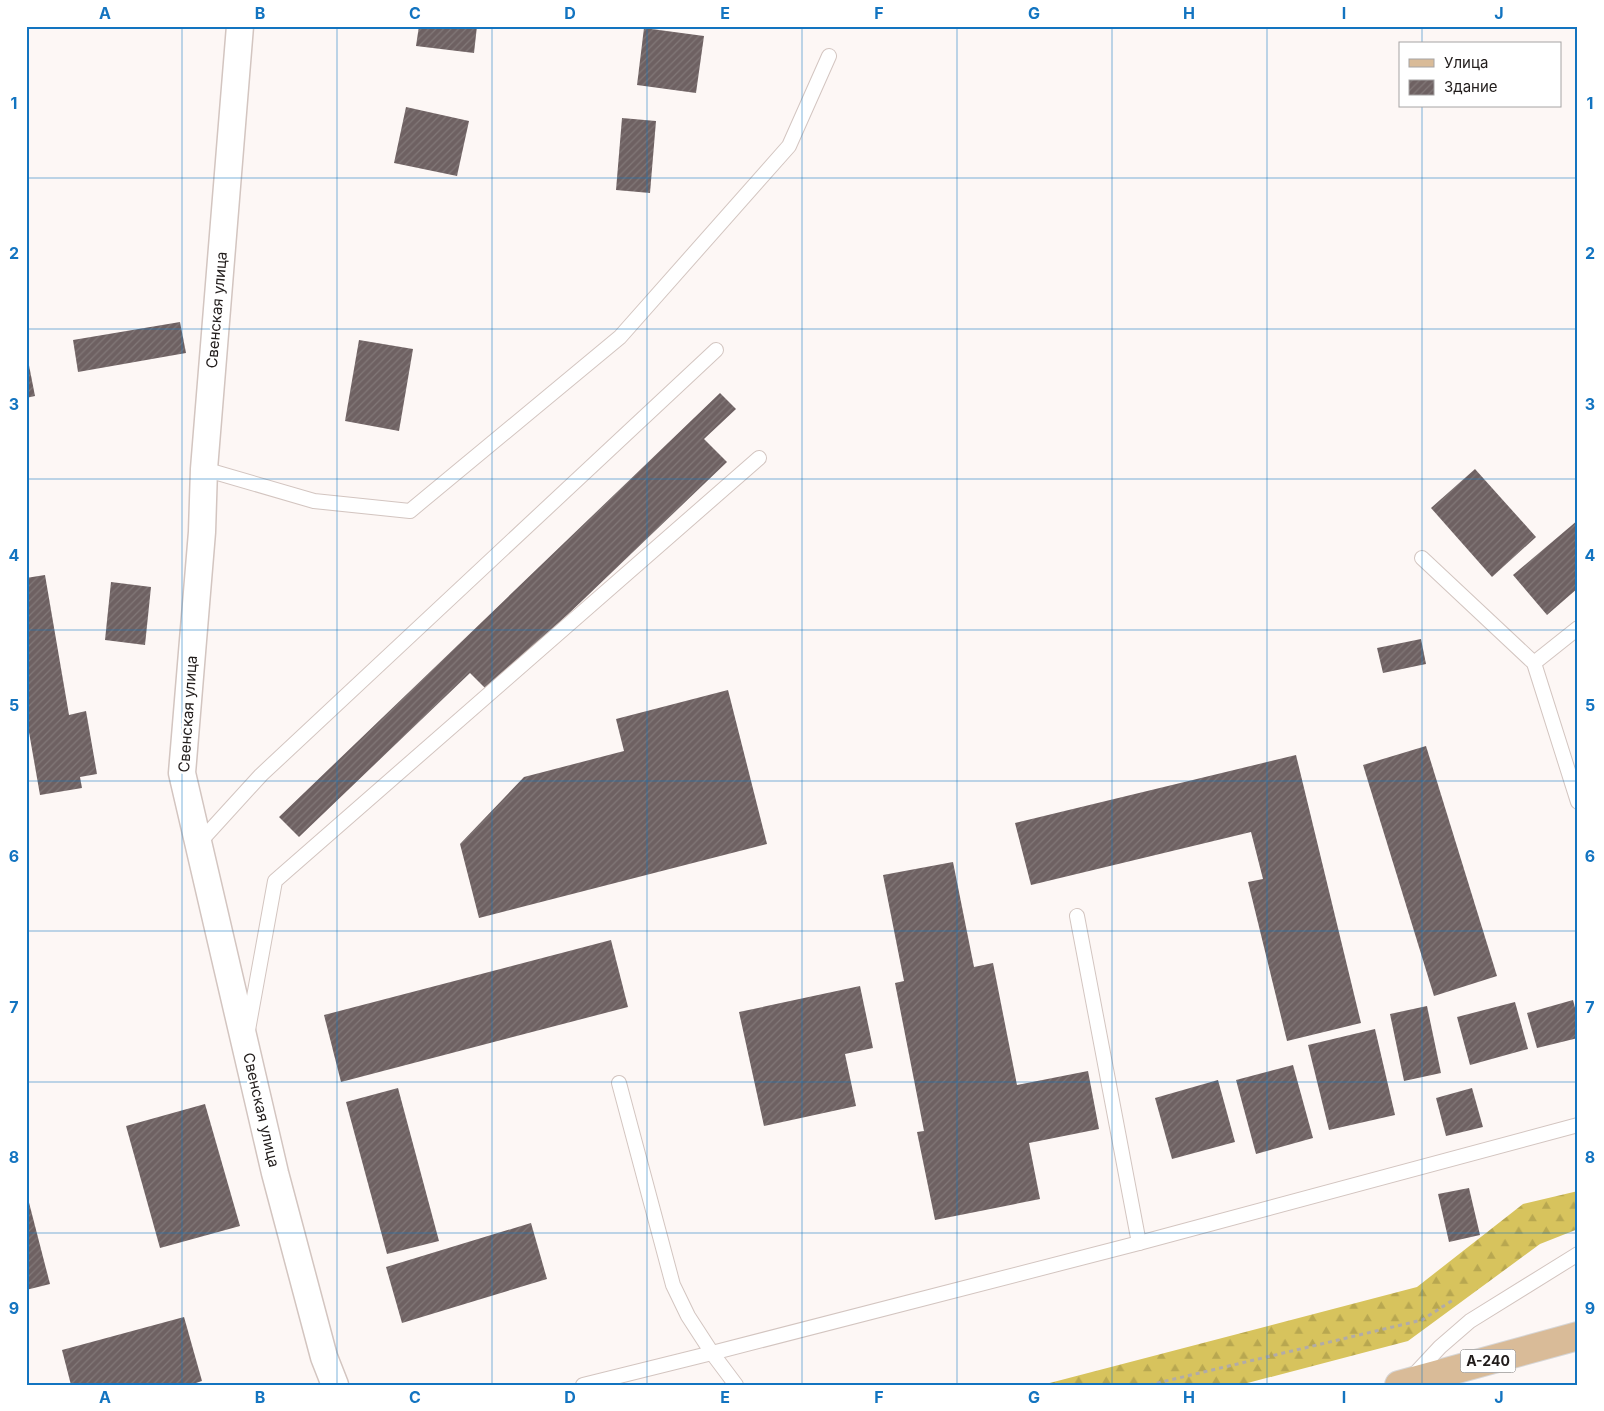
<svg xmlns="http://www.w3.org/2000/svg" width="1604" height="1411" viewBox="0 0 1604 1411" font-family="Inter,sans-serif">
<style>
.forest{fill:url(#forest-firs)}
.building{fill:url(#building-hatch)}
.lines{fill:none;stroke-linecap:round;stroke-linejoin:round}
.lane-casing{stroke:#d3c5c0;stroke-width:16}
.street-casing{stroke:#d3c5c0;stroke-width:29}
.primary-casing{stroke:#d7d6d6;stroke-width:30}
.path{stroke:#b1aba9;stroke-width:3;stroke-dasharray:4 4;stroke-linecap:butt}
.lane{stroke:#fff;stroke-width:14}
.street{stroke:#fff;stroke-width:26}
.primary{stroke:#d9bb98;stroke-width:28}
.grid{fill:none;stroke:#1374c0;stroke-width:1;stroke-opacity:0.55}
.labels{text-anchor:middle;stroke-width:5;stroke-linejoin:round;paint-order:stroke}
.shield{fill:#fff;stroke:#64605f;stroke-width:1}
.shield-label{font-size:14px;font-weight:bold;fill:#211c1b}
.street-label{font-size:15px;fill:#211c1b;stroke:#fff}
.neatline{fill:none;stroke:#1374c0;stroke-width:2}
.grid-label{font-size:16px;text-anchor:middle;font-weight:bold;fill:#1374c0}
</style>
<defs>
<pattern id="forest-firs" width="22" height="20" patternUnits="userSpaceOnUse" patternTransform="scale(1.25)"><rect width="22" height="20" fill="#d7c35d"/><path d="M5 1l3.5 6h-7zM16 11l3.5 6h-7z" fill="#b8a750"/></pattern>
<pattern id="building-hatch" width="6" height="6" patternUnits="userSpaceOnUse" patternTransform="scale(1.25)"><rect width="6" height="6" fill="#6e6162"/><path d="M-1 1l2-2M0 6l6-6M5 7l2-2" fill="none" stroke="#827878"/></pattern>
</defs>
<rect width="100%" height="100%" fill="#fdf7f5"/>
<polygon class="forest" points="1578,1191 1578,1229 1540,1244 1408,1341 1240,1385 1042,1385 1417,1287 1523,1204"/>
<g class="building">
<polygon points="419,26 477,26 474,53 416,46"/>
<polygon points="644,28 704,36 696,93 637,85"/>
<polygon points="406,107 469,121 457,176 394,163"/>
<polygon points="622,118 656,121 650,193 616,190"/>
<polygon points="180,322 186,353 78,372 73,340"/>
<polygon points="359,340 413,349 399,431 345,421"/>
<polygon points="26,350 35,396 26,398"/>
<polygon points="720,393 736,409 704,439 727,462 488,691 470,673 299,837 279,817"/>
<polygon points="1475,469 1536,537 1492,577 1431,508"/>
<polygon points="1578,520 1578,588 1547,615 1513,575"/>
<polygon points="45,575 69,715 86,711 97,774 80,777 82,788 40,795 26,715 26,578"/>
<polygon points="111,582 151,587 145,645 105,640"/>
<polygon points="1421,639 1426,664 1383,673 1377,648"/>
<polygon points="728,690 767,844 479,918 460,844 524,777 624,751 616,719"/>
<polygon points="1426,746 1497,976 1434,996 1363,765"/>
<polygon points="1296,755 1361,1023 1287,1041 1248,882 1263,879 1251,832 1031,885 1015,823"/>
<polygon points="953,862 974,967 993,963 1017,1085 1088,1071 1099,1129 1029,1143 1040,1199 935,1220 917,1132 924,1131 895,983 904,981 883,875"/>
<polygon points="611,940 628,1007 341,1082 324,1015"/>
<polygon points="860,986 873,1048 845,1054 856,1106 764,1126 739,1012"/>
<polygon points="1573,1000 1578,1019 1578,1038 1537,1048 1527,1013"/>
<polygon points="1515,1002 1528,1049 1470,1065 1457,1017"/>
<polygon points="1427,1006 1441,1073 1404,1081 1390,1014"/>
<polygon points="1375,1029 1395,1115 1329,1130 1308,1045"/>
<polygon points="1293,1065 1313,1138 1256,1154 1236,1080"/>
<polygon points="1218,1080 1235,1142 1172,1159 1155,1098"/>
<polygon points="398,1088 439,1241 387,1254 346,1102"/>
<polygon points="1472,1088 1483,1127 1446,1136 1436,1098"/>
<polygon points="205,1104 240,1226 160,1248 126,1126"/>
<polygon points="1469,1188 1480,1235 1449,1242 1438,1194"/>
<polygon points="26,1191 50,1284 26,1290"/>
<polygon points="531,1223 547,1279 402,1323 386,1267"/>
<polygon points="184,1317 202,1381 190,1385 71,1385 62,1350"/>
</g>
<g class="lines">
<g class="lane-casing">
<g id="lane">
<polyline points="204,469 314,501 410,511 620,337 789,146 829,56"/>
<polyline points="1422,558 1534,663 1578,802"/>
<polyline points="1534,663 1578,628"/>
<polyline points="198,844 261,775 716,350"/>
<polyline points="1077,916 1139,1243"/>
<polyline points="248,1030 275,881 759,458"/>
<polyline points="1413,1376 1440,1347 1470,1321 1578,1254"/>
<polyline points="583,1385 712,1353 688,1316 673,1285 619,1083"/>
<polyline points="736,1385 712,1353 1139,1243 1578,1125"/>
</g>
</g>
<g class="street-casing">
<polyline id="street" points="240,26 204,469 202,532 182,773 275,1173 324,1357 335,1385"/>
</g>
<g class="primary-casing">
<polyline id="primary" points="1399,1385 1578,1336"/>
</g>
<polyline class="path" points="1149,1385 1422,1320 1453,1300"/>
<use href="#lane" class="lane"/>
<use href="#street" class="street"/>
<use href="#primary" class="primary"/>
</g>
<path class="grid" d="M 182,26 L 182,1385M 337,26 L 337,1385M 492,26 L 492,1385M 647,26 L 647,1385M 802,26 L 802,1385M 957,26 L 957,1385M 1112,26 L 1112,1385M 1267,26 L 1267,1385M 1422,26 L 1422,44M 1422,106 L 1422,1385M 26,178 L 1578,178M 26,329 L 1578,329M 26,479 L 1578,479M 26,630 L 1578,630M 26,781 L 1578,781M 26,931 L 1578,931M 26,1082 L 1578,1082M 26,1233 L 1578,1233"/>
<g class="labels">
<rect class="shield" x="1460.5" y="1349.5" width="55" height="23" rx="4"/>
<g class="shield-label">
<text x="1488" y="1366">А-240</text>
</g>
<g class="street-label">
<text transform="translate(217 310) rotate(-85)" y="5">Свенская улица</text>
<text transform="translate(188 714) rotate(-86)" y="5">Свенская улица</text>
<text transform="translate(261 1110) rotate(77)" y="5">Свенская улица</text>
</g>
</g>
<rect width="1604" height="1411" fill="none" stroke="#ffffff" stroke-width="55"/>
<rect x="1399" y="42" width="162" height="65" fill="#ffffff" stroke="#a6a4a4"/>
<rect x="1409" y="59" width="25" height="8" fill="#d9bb98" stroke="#a6a4a4"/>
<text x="1444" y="68" font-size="15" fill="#211c1b">Улица</text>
<rect x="1409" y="80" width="25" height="15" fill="url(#building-hatch)" stroke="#a6a4a4"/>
<text x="1444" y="92" font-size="15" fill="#211c1b">Здание</text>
<rect x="28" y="28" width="1548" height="1356" class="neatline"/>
<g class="grid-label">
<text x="105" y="19">A</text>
<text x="260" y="19">B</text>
<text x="415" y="19">C</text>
<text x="570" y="19">D</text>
<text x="725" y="19">E</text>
<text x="879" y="19">F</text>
<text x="1034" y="19">G</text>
<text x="1189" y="19">H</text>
<text x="1344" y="19">I</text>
<text x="1499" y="19">J</text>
<text x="14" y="109">1</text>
<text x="1590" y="109">1</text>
<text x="14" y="259">2</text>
<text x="1590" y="259">2</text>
<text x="14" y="410">3</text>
<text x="1590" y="410">3</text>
<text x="14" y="561">4</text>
<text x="1590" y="561">4</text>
<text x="14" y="711">5</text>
<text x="1590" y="711">5</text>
<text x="14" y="862">6</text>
<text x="1590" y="862">6</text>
<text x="14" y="1013">7</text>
<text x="1590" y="1013">7</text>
<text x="14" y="1163">8</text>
<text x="1590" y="1163">8</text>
<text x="14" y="1314">9</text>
<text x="1590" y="1314">9</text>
<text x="105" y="1403">A</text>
<text x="260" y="1403">B</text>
<text x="415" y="1403">C</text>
<text x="570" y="1403">D</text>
<text x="725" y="1403">E</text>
<text x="879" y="1403">F</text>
<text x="1034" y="1403">G</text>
<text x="1189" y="1403">H</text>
<text x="1344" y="1403">I</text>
<text x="1499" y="1403">J</text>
</g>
</svg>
